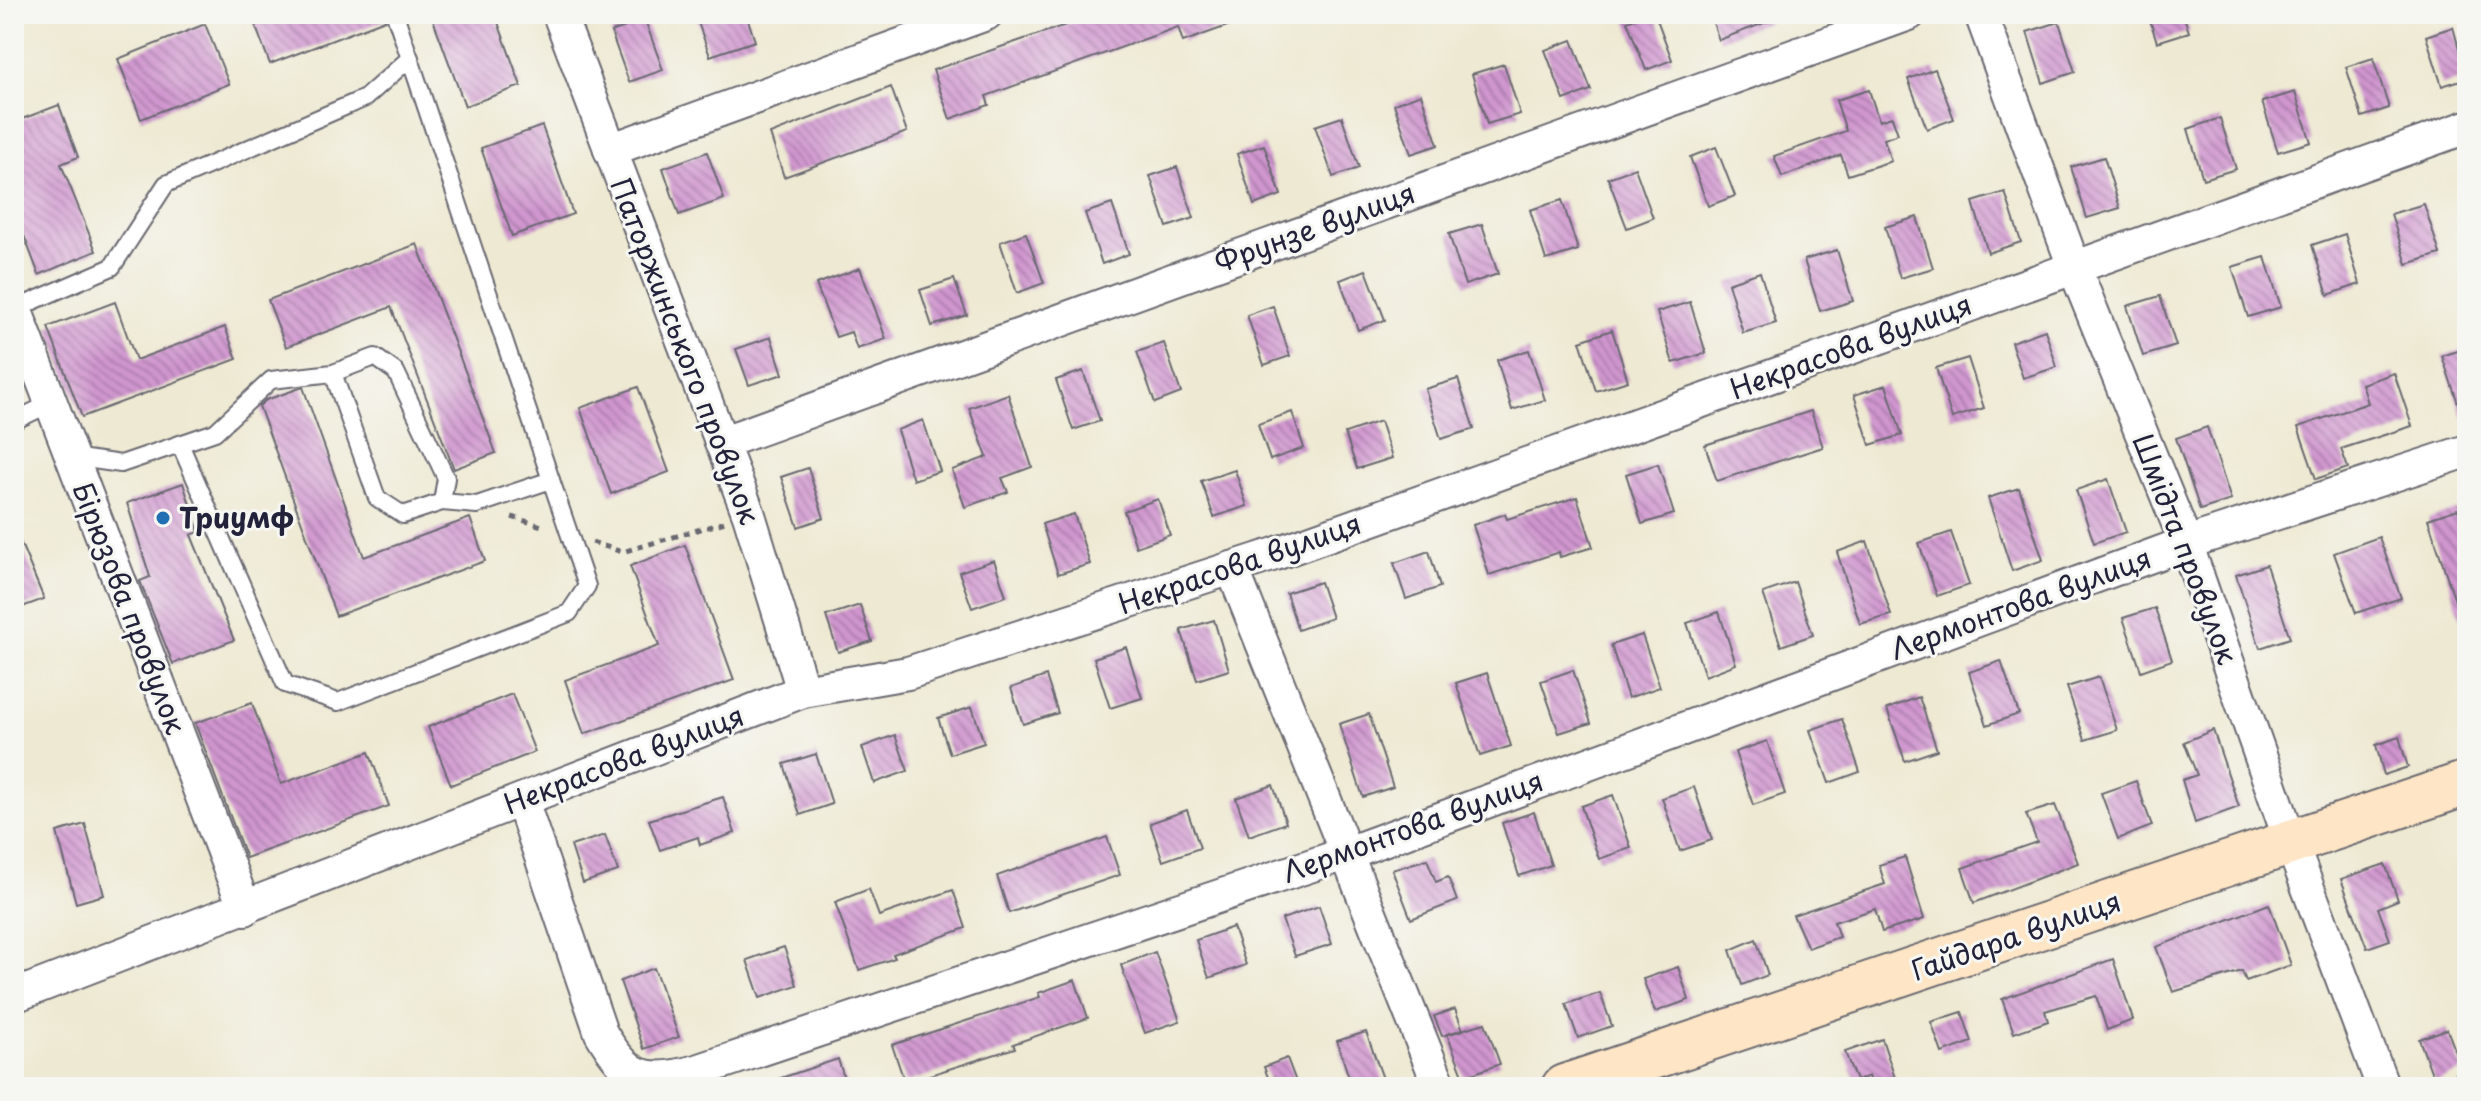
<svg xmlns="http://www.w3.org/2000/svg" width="2481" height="1101" viewBox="0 0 2481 1101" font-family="'Playpen Sans',sans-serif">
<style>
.building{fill:url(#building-back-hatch)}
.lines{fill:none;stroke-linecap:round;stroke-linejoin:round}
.lane-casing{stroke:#696870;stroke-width:20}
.street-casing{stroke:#696870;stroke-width:36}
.secondary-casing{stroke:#696870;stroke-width:48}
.path{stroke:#696870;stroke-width:5;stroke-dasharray:6 6;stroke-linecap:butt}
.lane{stroke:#fff;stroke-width:16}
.street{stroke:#fff;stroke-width:32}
.secondary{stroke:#fde5c5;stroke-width:44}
.poi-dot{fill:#1f6fb2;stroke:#f6f6f2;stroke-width:3}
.labels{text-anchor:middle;stroke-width:6;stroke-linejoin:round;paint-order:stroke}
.street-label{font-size:28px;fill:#22223b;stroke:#f6f6f2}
.poi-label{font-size:28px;font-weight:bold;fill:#22223b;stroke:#f6f6f2;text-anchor:start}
</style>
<defs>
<pattern id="building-back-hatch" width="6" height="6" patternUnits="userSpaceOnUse" patternTransform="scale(2)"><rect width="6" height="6" fill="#d096cf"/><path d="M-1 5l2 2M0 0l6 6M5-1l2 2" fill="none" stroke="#a87aa9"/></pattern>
</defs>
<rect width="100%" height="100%" fill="#f6f6f2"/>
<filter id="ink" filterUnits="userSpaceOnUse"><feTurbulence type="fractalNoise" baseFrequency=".0125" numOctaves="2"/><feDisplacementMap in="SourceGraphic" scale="16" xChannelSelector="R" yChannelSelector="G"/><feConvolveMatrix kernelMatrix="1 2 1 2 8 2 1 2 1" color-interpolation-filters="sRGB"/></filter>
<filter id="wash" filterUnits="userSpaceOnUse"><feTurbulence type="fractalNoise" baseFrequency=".006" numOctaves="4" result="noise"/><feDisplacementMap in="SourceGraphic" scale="32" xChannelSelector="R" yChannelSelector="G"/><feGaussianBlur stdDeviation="1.8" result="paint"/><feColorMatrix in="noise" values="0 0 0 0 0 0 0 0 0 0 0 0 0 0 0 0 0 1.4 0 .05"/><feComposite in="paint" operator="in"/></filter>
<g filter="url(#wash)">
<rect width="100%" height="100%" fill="#eee9d2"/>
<g id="blocks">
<g class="building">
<polygon points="251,14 384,14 385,20 270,64"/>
<polygon points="431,14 495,14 521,86 465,106"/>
<polygon points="695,14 746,14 755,41 710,56"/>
<polygon points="1098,14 1252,17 1183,42 1178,27 986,96 989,105 950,119 933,70"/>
<polygon points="1645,14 1655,14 1672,60 1646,70 1627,21"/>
<polygon points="1710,14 1782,14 1783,16 1719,40"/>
<polygon points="2148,14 2183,14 2189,32 2157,42"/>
<polygon points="645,20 663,70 629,82 611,32"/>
<polygon points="2059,22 2075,72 2043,83 2027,32"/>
<polygon points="205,24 229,84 141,119 118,59"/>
<polygon points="2453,27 2467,78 2442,86 2426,36"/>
<polygon points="1572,40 1591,90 1564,100 1545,50"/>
<polygon points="2373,58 2389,108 2362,117 2346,67"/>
<polygon points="1504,64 1520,114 1487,124 1472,74"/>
<polygon points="1935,69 1954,119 1927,129 1908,79"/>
<polygon points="891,87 907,132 784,177 770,134"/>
<polygon points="1869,90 1879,121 1892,117 1898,134 1884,139 1891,161 1848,175 1841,155 1782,177 1774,156 1846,131 1836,100"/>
<polygon points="2295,92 2311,142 2278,152 2262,102"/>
<polygon points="1421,94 1438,145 1411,154 1394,104"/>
<polygon points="59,105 78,157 61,164 96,251 39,275 14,209 14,122"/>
<polygon points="1342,117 1359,168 1333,177 1315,126"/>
<polygon points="2220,118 2236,169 2203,179 2188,129"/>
<polygon points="542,126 573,214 512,236 481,148"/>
<polygon points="1264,145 1281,195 1254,205 1237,154"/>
<polygon points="1716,147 1735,196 1708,206 1690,157"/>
<polygon points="707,152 724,199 679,215 663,168"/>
<polygon points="2104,157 2120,208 2087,218 2071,167"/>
<polygon points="1177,167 1194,218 1167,227 1150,176"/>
<polygon points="1635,168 1653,218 1627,228 1608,178"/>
<polygon points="2005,192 2021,242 1988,253 1973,202"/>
<polygon points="1562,200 1578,250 1546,260 1530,210"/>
<polygon points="1112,204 1129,254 1102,264 1085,213"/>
<polygon points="2424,204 2440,254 2407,264 2391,214"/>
<polygon points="1917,217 1933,268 1900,278 1885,227"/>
<polygon points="1482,224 1498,274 1465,285 1449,234"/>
<polygon points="1026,233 1044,283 1017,293 1000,242"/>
<polygon points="2345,234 2360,284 2328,295 2312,245"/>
<polygon points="417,244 496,453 454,469 391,307 286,347 268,300"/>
<polygon points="1837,250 1853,301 1820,311 1804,260"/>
<polygon points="2265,257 2281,307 2248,317 2232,267"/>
<polygon points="860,268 886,339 857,349 851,332 836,337 816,284"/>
<polygon points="1366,270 1385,320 1358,330 1340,280"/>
<polygon points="1760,272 1776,323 1743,333 1728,283"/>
<polygon points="954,279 967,315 932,326 920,290"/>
<polygon points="2160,296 2176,346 2143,356 2127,306"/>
<polygon points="115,302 136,360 225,327 237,359 82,417 48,327"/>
<polygon points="1690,302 1706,353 1673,363 1657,312"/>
<polygon points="1273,306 1290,356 1264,365 1247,315"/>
<polygon points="1612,330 1628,381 1596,391 1580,341"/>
<polygon points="2045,330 2057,367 2023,378 2011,342"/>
<polygon points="771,337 783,374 749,385 736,349"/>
<polygon points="1164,343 1181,393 1155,403 1137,352"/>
<polygon points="2467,348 2467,417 2463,418 2442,356"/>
<polygon points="1529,350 1545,400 1512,410 1497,360"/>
<polygon points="1968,358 1984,408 1952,418 1936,368"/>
<polygon points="1083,371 1100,421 1073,430 1056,380"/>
<polygon points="2394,373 2412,426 2341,449 2348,468 2316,479 2298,427 2368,403 2362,384"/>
<polygon points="1458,379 1474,429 1441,439 1425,389"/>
<polygon points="1886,385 1902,435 1870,445 1854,395"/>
<polygon points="303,387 364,557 470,518 485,561 336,616 259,406 266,400"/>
<polygon points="638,387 669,472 611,494 580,408"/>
<polygon points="1008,394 1032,467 1002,478 1008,492 965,507 952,470 987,457 969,408"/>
<polygon points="1811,411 1823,447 1717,481 1705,445"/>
<polygon points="1292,412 1304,448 1270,460 1258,424"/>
<polygon points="923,420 940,471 913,480 897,430"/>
<polygon points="1380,421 1392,458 1357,469 1345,433"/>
<polygon points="2207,427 2231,500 2200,510 2176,438"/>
<polygon points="1658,464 1674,514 1642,524 1626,474"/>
<polygon points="808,468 824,518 798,527 781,477"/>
<polygon points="1235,470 1247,506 1214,517 1201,481"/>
<polygon points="2108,479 2126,532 2094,543 2076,490"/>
<polygon points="183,483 199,532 191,535 234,640 173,664 140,581 150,577 127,503"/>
<polygon points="2019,488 2043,560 2012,571 1988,498"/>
<polygon points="1577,497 1593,547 1560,557 1559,552 1489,575 1473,525 1505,514 1507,519"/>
<polygon points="1158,499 1170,535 1136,547 1124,511"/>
<polygon points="2458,509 2467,535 2467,624 2463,625 2428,519"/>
<polygon points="1074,514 1090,564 1058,574 1042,524"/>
<polygon points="14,527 44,599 14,610"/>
<polygon points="1951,532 1969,585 1937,596 1919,543"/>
<polygon points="2379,537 2401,598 2356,613 2334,553"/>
<polygon points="1867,541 1891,615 1860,624 1837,552"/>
<polygon points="685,545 734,680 584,734 565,680 659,646 630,566"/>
<polygon points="1429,551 1440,587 1406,599 1394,563"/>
<polygon points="994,560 1006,596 972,608 959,572"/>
<polygon points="2266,565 2290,638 2260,648 2236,575"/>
<polygon points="1320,582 1332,618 1298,630 1286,593"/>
<polygon points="1795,582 1813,635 1781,646 1763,593"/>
<polygon points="860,605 872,641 838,652 826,616"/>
<polygon points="2155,608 2172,660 2141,671 2123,618"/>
<polygon points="1719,612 1736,664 1705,676 1687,623"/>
<polygon points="1214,620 1229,670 1197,680 1181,630"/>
<polygon points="1642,635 1660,687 1628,698 1611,645"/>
<polygon points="1126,647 1142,698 1110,708 1094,658"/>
<polygon points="2001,661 2019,714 1987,725 1969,672"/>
<polygon points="1573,670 1591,723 1559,733 1541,681"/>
<polygon points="1487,673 1511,746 1480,756 1456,683"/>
<polygon points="1046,676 1058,713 1023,724 1011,688"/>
<polygon points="2099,677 2117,730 2085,740 2067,687"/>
<polygon points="512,694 535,752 451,785 428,727"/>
<polygon points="1919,697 1937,750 1905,761 1887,709"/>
<polygon points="252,703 281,784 369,752 389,806 246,858 195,723"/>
<polygon points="972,707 984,743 950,754 938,718"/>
<polygon points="1369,714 1393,787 1363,797 1339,724"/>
<polygon points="1842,719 1860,772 1829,783 1810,730"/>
<polygon points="2213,730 2239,807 2195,823 2182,780 2197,775 2184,742"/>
<polygon points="895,735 908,771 874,783 862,747"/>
<polygon points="2399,737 2408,767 2384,775 2376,745"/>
<polygon points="1767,741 1785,794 1753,805 1735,752"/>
<polygon points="816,754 832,804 800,815 784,764"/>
<polygon points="2136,781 2152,826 2118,839 2101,793"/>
<polygon points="1273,785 1286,823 1249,836 1236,798"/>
<polygon points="1694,787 1712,840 1680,851 1662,798"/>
<polygon points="1613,795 1631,848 1599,859 1581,806"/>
<polygon points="723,797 735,833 700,845 698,837 660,850 649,820"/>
<polygon points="2055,805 2078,863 1974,903 1962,868 2037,842 2026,814"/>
<polygon points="1187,810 1200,848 1163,861 1150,823"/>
<polygon points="1534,812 1551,865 1519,876 1502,823"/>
<polygon points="85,824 104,895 76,903 57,832"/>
<polygon points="605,835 618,871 583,883 571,846"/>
<polygon points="1107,837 1120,875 1009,913 997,876"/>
<polygon points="1905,857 1924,919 1882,932 1875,909 1834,922 1839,937 1808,948 1793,915 1885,884 1879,865"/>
<polygon points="1427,859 1436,882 1448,877 1457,901 1411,919 1392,870"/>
<polygon points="2385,864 2398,900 2378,908 2390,940 2367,948 2341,879"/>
<polygon points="869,889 879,916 953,890 966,928 893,954 895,958 859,970 835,902"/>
<polygon points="2269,904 2291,965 2246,981 2242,971 2173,992 2156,947"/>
<polygon points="1319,906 1332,944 1295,956 1282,919"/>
<polygon points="1233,927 1246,965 1209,978 1196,940"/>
<polygon points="1756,939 1768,975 1742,985 1730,950"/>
<polygon points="784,947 797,985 760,998 747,960"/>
<polygon points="1155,952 1180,1021 1145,1033 1121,965"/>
<polygon points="2113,959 2133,1020 2107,1030 2096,996 2045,1011 2048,1021 2014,1033 2002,999"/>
<polygon points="1678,967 1689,1000 1655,1012 1643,979"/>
<polygon points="654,968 679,1037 644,1049 620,981"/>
<polygon points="1075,980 1088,1018 1013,1044 1015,1048 905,1083 892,1045 1040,997 1038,993"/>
<polygon points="1600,993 1612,1026 1578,1038 1566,1004"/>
<polygon points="1455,1009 1463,1030 1442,1036 1434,1016"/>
<polygon points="1962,1012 1972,1042 1942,1053 1931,1022"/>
<polygon points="1485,1023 1500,1064 1464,1077 1447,1034"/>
<polygon points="2447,1029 2463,1071 2435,1082 2419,1039"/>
<polygon points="1366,1032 1386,1087 1352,1087 1337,1041"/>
<polygon points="1882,1039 1898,1087 1873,1087 1869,1076 1856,1081 1845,1052"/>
<polygon points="1287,1058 1298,1087 1272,1087 1264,1067"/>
<polygon points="838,1059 847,1087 767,1087 766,1083"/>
</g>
</g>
</g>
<g filter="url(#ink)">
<use href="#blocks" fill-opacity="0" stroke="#696870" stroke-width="2"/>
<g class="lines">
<g class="lane-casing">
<g id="lane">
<polyline points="395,14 551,480 477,505 442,502"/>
<polyline points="15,309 112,267 166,184 365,98 410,58"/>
<polyline points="14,421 51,403"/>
<polyline points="180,444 285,684 338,702 569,613 587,586 551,480"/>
<polyline points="72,457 121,464 215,432 271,380 333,373 377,498 403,515 442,502 446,478 396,372 375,357 333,373"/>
</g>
</g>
<g class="street-casing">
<g id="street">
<polyline points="559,14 749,515 803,691"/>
<polyline points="1981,14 2074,267 2186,543 2291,843 2383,1087"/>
<polyline points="610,150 986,14"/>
<polyline points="14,306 245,909"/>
<polyline points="721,443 1909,14"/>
<polyline points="1232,568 1440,1087"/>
<path d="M 522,801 L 601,1033 C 628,1079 646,1085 697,1071 L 1345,854 L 2186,543 L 2467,451"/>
<polyline points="14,996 803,691 908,673 1275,554 2467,127"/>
</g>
</g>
<g class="secondary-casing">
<polyline id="secondary" points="1564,1087 2467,783"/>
</g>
<g class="path">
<polyline points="512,517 545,527"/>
<polyline points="592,542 622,552 725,522"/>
</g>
<use href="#lane" class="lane"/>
<use href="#street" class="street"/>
<use href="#secondary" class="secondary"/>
</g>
</g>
<circle class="poi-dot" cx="163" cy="518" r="8"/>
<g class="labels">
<g class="street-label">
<text transform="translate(1315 228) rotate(-20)" y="10">Фрунзе вулиця</text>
<text transform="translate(1851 347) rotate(-20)" y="10">Некрасова вулиця</text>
<text transform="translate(685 351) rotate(69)" y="10">Паторжинського провулок</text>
<text transform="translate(2185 549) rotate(69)" y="10">Шмідта провулок</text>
<text transform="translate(1240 564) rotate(-19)" y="10">Некрасова вулиця</text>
<text transform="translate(2021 604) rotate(-20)" y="10">Лермонтова вулиця</text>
<text transform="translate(129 608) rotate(69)" y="10">Бірюзова провулок</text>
<text transform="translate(624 760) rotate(-21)" y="10">Некрасова вулиця</text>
<text transform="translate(1413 827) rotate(-20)" y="10">Лермонтова вулиця</text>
<text transform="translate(2016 936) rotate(-19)" y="10">Гайдара вулиця</text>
</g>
<g class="poi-label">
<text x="179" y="528">Триумф</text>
</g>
</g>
<rect width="2481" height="1101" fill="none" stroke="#f6f6f2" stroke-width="48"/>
</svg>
